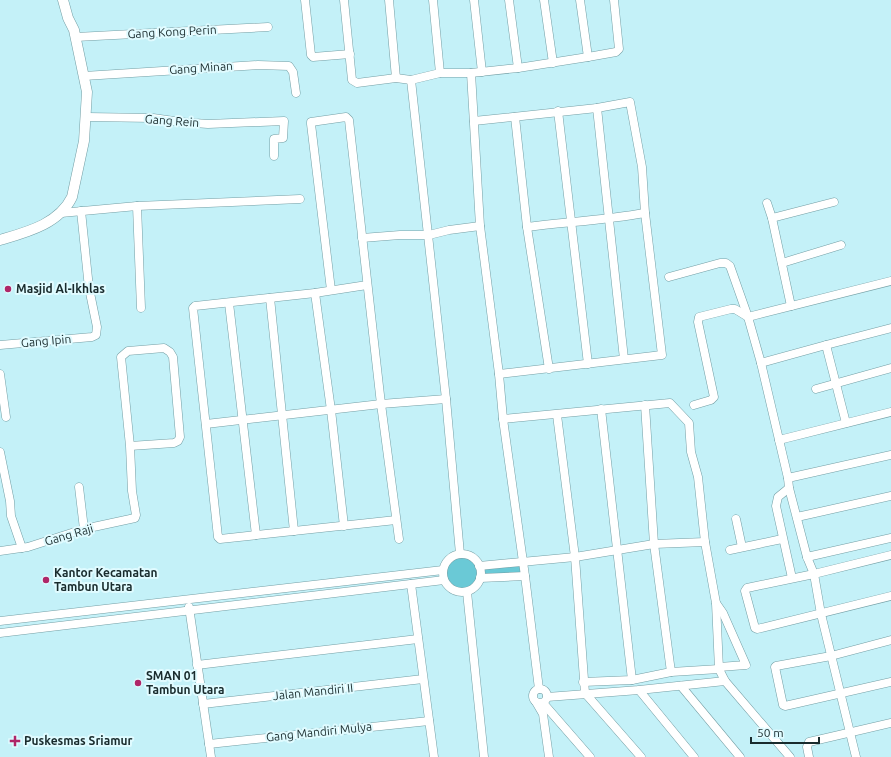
<svg xmlns="http://www.w3.org/2000/svg" width="891" height="757" viewBox="0 0 891 757" font-family="Ubuntu,sans-serif">
<style>
.grass{fill:#6ac9d6}
.lines{fill:none;stroke-linecap:round;stroke-linejoin:round}
.minor-casing{stroke:#749fa5;stroke-width:9}
.tertiary-casing{stroke:#749fa5;stroke-width:11}
.minor{stroke:#fff;stroke-width:8}
.tertiary{stroke:#fff;stroke-width:10}
.poi-dot{fill:#af2668;stroke:#e0fbff;stroke-width:1.5}
.labels{text-anchor:middle;stroke-width:4;stroke-linejoin:round;paint-order:stroke}
.street-label{font-size:12px;fill:#192b2d;stroke:#e0fbff}
.poi-label{font-size:12px;font-weight:bold;fill:#192b2d;stroke:#e0fbff;text-anchor:start}
</style>
<rect width="100%" height="100%" fill="#c4f1f8"/>
<path class="grass" d="M 460,554 L 471,557 L 480,566 L 523,561 L 525,576 L 480,578 C 476,587 471,591 461,593 C 439,586 435,562 460,554 Z"/>
<g class="lines">
<g class="minor-casing">
<g id="minor">
<polyline points="305,0 311,55 313,57 350,54"/>
<polyline points="344,0 352,80 357,83 396,78 411,80 440,73 471,73 518,68 588,57 616,52 619,49 614,0"/>
<polyline points="389,0 396,78"/>
<polyline points="433,0 440,73"/>
<polyline points="474,0 482,72"/>
<polyline points="509,0 518,68"/>
<polyline points="544,0 553,63"/>
<polyline points="580,0 588,57"/>
<polyline points="76,37 268,27"/>
<polyline points="471,73 480,226 499,374 503,419 525,576 539,689"/>
<polyline points="84,76 258,65 289,66 293,72 296,93"/>
<polyline points="411,80 446,399 460,554"/>
<polyline points="597,108 624,359"/>
<polyline points="558,111 588,364"/>
<polyline points="87,117 153,118 181,122 208,124 284,121 283,138 274,139 274,156"/>
<polyline points="515,117 527,227 549,369"/>
<polyline points="474,121 597,108 630,102 642,167 645,213 662,355 499,374"/>
<polyline points="767,203 772,218 791,306"/>
<polyline points="137,206 300,199"/>
<polyline points="61,213 137,206 141,308"/>
<polyline points="772,218 834,202"/>
<path d="M 527,227 C 567,222 606,220 645,213"/>
<polyline points="362,238 400,235 429,235 449,230 480,226"/>
<polyline points="782,263 841,245"/>
<polyline points="669,277 720,263 726,263 730,266 748,317 761,363 788,478 789,488 807,557 814,574 821,614 856,757"/>
<polyline points="367,285 315,293 195,306 193,308 218,537 220,539 396,520"/>
<polyline points="331,290 311,124 311,122 346,117 349,120 381,404 399,539"/>
<polyline points="315,293 331,410 344,526"/>
<polyline points="270,298 294,531"/>
<polyline points="229,303 256,535"/>
<polyline points="0,345 92,337 96,335 97,327 89,288 81,211"/>
<polyline points="826,345 846,423"/>
<polyline points="761,363 826,345 891,328"/>
<polyline points="0,374 6,417"/>
<polyline points="816,389 891,368"/>
<polyline points="645,405 654,544 671,672"/>
<polyline points="694,405 711,400 714,397 698,322 699,317 731,309 735,309 748,317 891,281"/>
<polyline points="601,409 632,680"/>
<polyline points="557,415 575,557 585,693"/>
<polyline points="503,419 670,403 689,423 691,452 698,477 705,542 716,603 719,669 725,681 790,757"/>
<polyline points="206,424 381,404 446,399"/>
<polyline points="779,440 891,412"/>
<polyline points="0,452 10,501 11,516 22,548"/>
<polyline points="788,478 891,455"/>
<polyline points="79,487 84,529"/>
<polyline points="789,488 778,497 776,506 792,578"/>
<polyline points="797,517 891,496"/>
<polyline points="736,519 742,547"/>
<polyline points="730,550 782,539"/>
<polyline points="0,551 28,547 84,529 135,518 136,515 132,491 130,446 121,357 128,351 164,348 170,352 173,357 180,437 178,441 174,443 130,446"/>
<circle cx="462" cy="573" r="19"/>
<polyline points="891,555 814,574 747,588 745,591 755,628 757,629 891,596"/>
<polyline points="807,557 891,538"/>
<polyline points="479,566 575,557 654,544 705,542"/>
<polyline points="480,578 525,576"/>
<polyline points="411,584 434,757"/>
<polyline points="467,592 484,757"/>
<polyline points="716,603 723,613 746,665 719,667"/>
<polyline points="189,607 211,757"/>
<polyline points="0,621 443,570"/>
<polyline points="0,633 444,580"/>
<polyline points="891,640 831,656 776,666 775,667 783,705 785,706 891,682"/>
<polyline points="197,665 418,639"/>
<polyline points="583,682 632,680 671,672 719,669"/>
<polyline points="681,686 740,757"/>
<circle cx="540" cy="696" r="7"/>
<polyline points="639,690 694,757"/>
<polyline points="585,693 641,757"/>
<polyline points="547,697 639,690 725,681"/>
<polyline points="536,702 543,714 549,757"/>
<polyline points="543,703 590,757"/>
<polyline points="203,704 423,679"/>
<polyline points="209,744 429,721"/>
<polyline points="809,757 807,747 809,742 891,723"/>
</g>
</g>
<g class="tertiary-casing">
<path id="tertiary" d="M 0,240 C 27,232 59,224 72,197 L 84,141 L 87,92 L 74,30 L 68,18 L 63,0"/>
</g>
<use href="#minor" class="minor"/>
<use href="#tertiary" class="tertiary"/>
</g>
<g class="poi-dot">
<circle cx="8" cy="289" r="4"/>
<circle cx="46" cy="580" r="4"/>
<circle cx="138" cy="683" r="4"/>
<path d="M13 735h4v4h4v4h-4v4h-4v-4h-4v-4h4z"/>
</g>
<g class="labels">
<g class="street-label">
<text transform="translate(172 32) rotate(-3)" y="4">Gang Kong Perin</text>
<text transform="translate(201 68) rotate(-4)" y="4">Gang Minan</text>
<text transform="translate(172 121) rotate(4)" y="4">Gang Rein</text>
<text transform="translate(46 341) rotate(-5)" y="4">Gang Ipin</text>
<text transform="translate(69 535) rotate(-16)" y="4">Gang Raji</text>
<text transform="translate(313 692) rotate(-6)" y="4">Jalan Mandiri II</text>
<text transform="translate(319 732) rotate(-6)" y="4">Gang Mandiri Mulya</text>
</g>
<g class="poi-label">
<text x="16" y="293">Masjid Al-Ikhlas</text>
<text x="54" y="577">Kantor Kecamatan<tspan x="54" dy="14">Tambun Utara</tspan></text>
<text x="146" y="680">SMAN 01<tspan x="146" dy="14">Tambun Utara</tspan></text>
<text x="24" y="745">Puskesmas Sriamur</text>
</g>
</g>
<path d="M751 737v6h68v-6" fill="none" stroke="#192b2d" stroke-width="2"/>
<text x="757" y="737" font-size="12" fill="#192b2d" stroke="#e0fbff" stroke-width="3" paint-order="stroke">50 m</text>
</svg>
